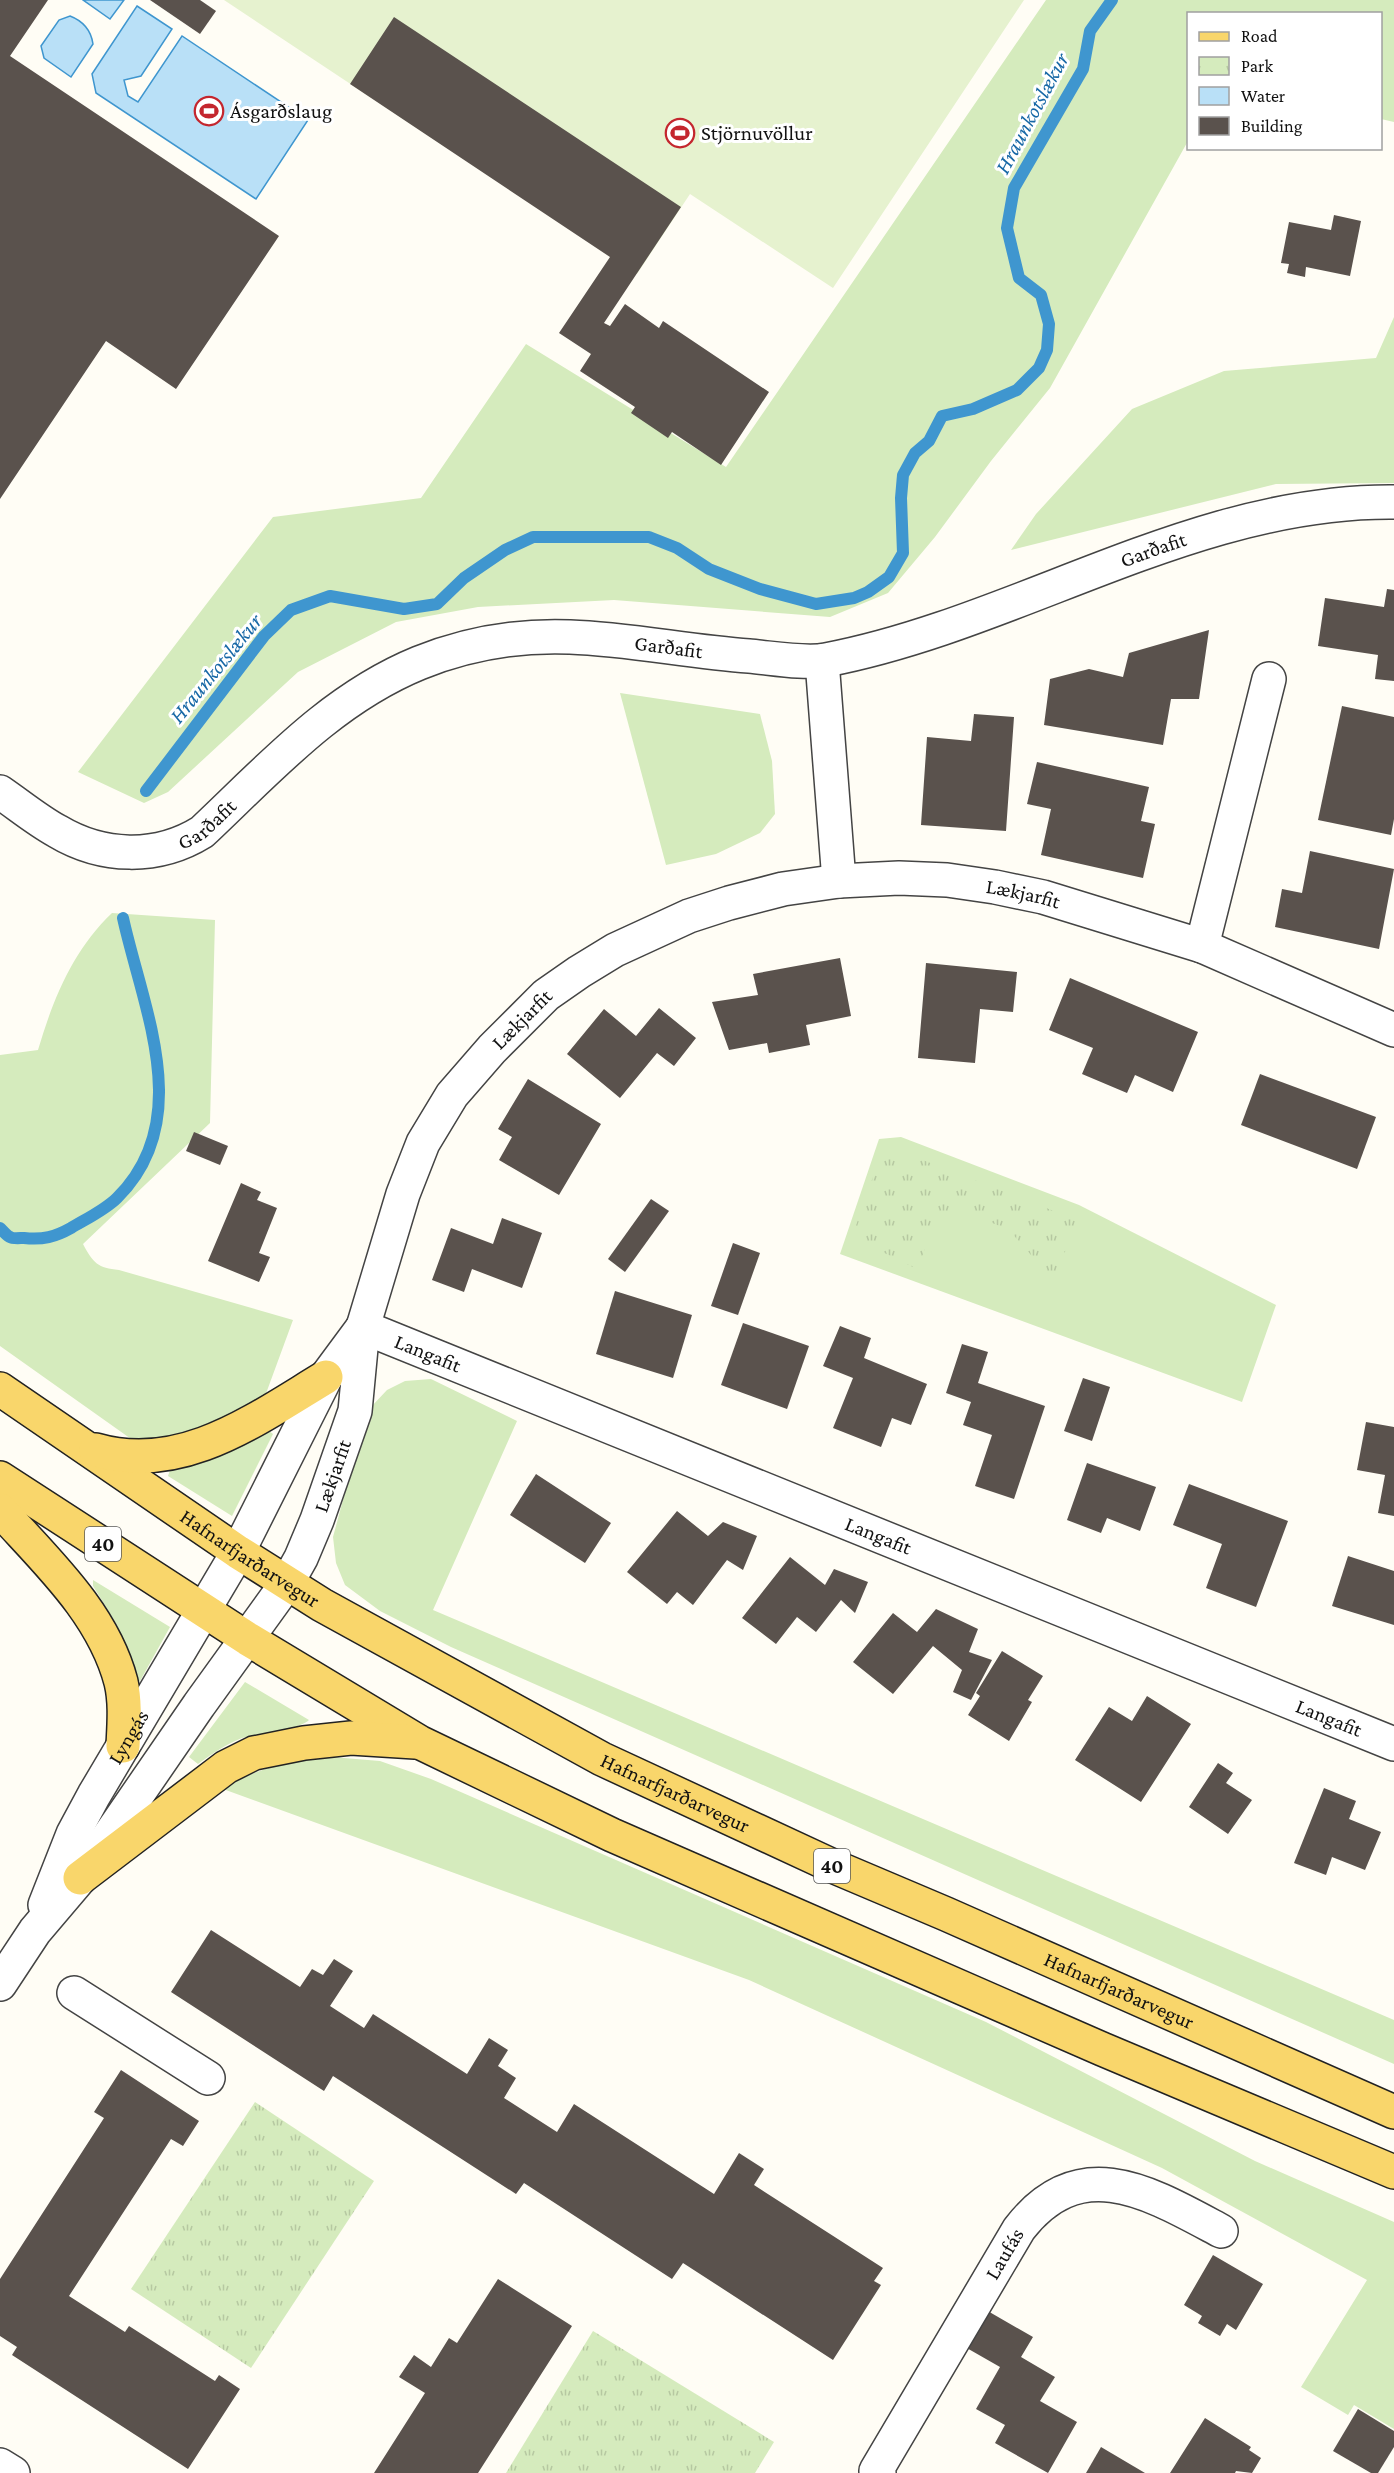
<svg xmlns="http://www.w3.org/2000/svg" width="1394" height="2473" viewBox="0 0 1394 2473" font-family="'Crimson Pro',serif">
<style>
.grass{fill:#d5ebbd}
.park{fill:url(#park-tufts)}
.pitch{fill:#e6f2cf}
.water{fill:#b9e0f7;stroke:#3f96cf;stroke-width:1.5}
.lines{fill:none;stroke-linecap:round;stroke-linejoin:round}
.stream{stroke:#3f96cf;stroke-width:12}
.building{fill:#5a524d}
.minor-casing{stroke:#444;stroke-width:36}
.major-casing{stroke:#222;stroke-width:36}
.minor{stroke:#fff;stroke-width:33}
.major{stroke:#f9d66b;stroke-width:33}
.labels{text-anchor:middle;stroke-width:6;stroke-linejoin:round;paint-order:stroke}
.shield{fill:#fff;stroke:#585858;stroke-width:1.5}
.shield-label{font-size:20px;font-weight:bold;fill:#111}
.poi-label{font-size:21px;fill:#111;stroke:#fff;text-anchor:start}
.street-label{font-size:21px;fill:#111;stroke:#fff}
.water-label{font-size:22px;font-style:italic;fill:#1768a6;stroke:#fff}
</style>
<defs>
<pattern id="park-tufts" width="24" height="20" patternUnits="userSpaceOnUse" patternTransform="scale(1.5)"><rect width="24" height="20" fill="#d5ebbd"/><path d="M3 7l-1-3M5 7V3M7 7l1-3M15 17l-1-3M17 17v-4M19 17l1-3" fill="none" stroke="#b6c8a1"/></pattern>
</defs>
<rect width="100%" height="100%" fill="#fffdf5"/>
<g class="grass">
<polygon points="1046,0 1394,0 1394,122 1381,119 1380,14 1188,14 1188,141 1050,388 991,461 935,537 888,593 830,617 614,600 478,607 396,622 298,672 168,792 144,803 78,772 273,517 421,498 526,344 726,467"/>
<polygon points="1394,317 1394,483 1276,484 1011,550 1036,514 1132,409 1224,371 1376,358"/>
<polygon points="620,693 760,714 772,761 775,814 760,833 716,854 666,865"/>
<path d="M 112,913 L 215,920 L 210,1123 L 83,1244 C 93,1263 98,1268 119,1270 L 293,1320 L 257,1418 L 141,1446 L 0,1346 L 0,1055 L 38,1050 C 53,999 73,950 112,913 Z"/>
<polygon points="901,1137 1079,1205 1276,1305 1242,1402 840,1254 879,1139"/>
<polygon points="431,1379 517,1421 433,1610 1394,2020 1394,2064 451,1647 380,1611 345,1585 336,1563 333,1537 360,1437 371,1407 387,1390 405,1381"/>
<path d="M 268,1430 L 273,1434 L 232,1516 L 168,1476 L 170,1470 C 207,1462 236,1449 268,1430 Z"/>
<polygon points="93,1580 170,1627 140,1681 134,1679 117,1625 93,1586"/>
<path d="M 245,1682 L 309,1720 C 299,1730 259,1733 242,1738 C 226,1744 212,1754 198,1764 L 189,1757 Z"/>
<path d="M 332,1757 L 380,1761 L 431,1779 L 986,2022 L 1255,2161 L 1394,2222 L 1394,2429 L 1354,2405 L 1348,2415 L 1301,2387 L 1367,2280 L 1162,2168 L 749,1980 L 223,1789 C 256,1767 293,1761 332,1757 Z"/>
</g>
<g class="park">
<polygon points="884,1145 1077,1220 1054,1281 1009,1230 971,1214 941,1221 929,1239 917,1269 852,1237"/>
<polygon points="255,2102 374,2181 251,2368 131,2289"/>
<polygon points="593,2331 774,2442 755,2473 506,2473"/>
</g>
<polygon class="pitch" points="224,0 1024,0 833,288 690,194 637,274"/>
<g class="water">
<polygon points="83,0 124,0 110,19"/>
<polygon points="137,6 172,29 141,76 124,80 128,96 138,102 182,36 308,120 256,199 96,93 92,74"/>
<path d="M 70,16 C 83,21 91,30 93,44 L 71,77 L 44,58 L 41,46 L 59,20 Z"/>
</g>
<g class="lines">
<g class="stream">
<polyline points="146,791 264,636 291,610 330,596 404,609 437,604 464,578 505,550 533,537 649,537 677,548 709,569 760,589 816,604 854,598 868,592 889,577 903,553 901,498 903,475 915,453 929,441 942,416 973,409 1017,390 1039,368 1047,350 1049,324 1041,295 1019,278 1007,228 1014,188 1083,69 1090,31 1112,0"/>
<path d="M 0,1228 C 3,1231 7,1236 10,1237 C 13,1239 20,1238 24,1238 C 43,1240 55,1237 71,1228 C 86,1219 105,1210 117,1198 C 196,1120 143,1009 123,918"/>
</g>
</g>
<g class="building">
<polygon points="0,0 48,0 10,56 279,236 176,389 106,341 0,499"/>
<polygon points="150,0 200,0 216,11 200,34"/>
<polygon points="394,17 681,207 604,323 610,326 625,304 659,328 663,321 769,392 721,465 672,432 668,438 631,413 635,407 580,371 591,354 559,333 610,257 350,84"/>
<polygon points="1334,215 1361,221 1350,276 1306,267 1305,277 1287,273 1289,264 1281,263 1289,222 1331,230"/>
<polygon points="1387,589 1394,590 1394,681 1375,679 1378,655 1318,646 1325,598 1384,607"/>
<polygon points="1209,630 1199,699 1171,699 1163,745 1044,725 1050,679 1089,669 1123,677 1129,653"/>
<polygon points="1342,706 1394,717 1394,819 1391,835 1318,820"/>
<polygon points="974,714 1014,717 1006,831 921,825 927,737 971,741"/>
<polygon points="1037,762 1149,787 1141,821 1155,824 1143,878 1041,855 1051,809 1027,804"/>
<polygon points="1310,851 1394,869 1379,949 1275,927 1282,889 1302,893"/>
<polygon points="840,958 851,1016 806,1025 810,1045 769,1053 767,1043 729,1050 712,1002 758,995 753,974"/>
<polygon points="926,963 1017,972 1013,1012 980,1009 975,1063 918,1058"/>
<polygon points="1070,978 1198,1032 1173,1092 1135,1075 1127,1093 1082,1074 1093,1048 1049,1030"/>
<polygon points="659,1008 696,1038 674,1066 657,1053 620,1098 567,1054 604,1009 636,1036"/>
<polygon points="1260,1074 1376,1117 1357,1169 1241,1125"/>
<polygon points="528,1079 601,1124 559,1195 499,1160 512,1137 498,1129"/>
<polygon points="194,1132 228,1146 220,1165 186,1151"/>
<polygon points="241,1183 261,1192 257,1200 277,1208 259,1253 270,1257 259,1282 208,1261"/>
<polygon points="651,1199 669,1211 625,1272 608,1259"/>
<polygon points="502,1218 542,1233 522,1288 472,1269 464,1292 432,1280 451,1228 493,1244"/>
<polygon points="733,1243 760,1253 738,1315 711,1306"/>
<polygon points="615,1291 692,1315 673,1378 596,1354"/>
<polygon points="743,1323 809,1346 787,1409 721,1385"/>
<polygon points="840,1326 871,1338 864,1358 927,1384 911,1425 892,1418 881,1447 833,1428 853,1378 823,1366"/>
<polygon points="962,1344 988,1352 978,1383 1045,1406 1014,1499 975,1486 992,1435 963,1425 971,1402 946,1393"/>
<polygon points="1083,1378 1110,1387 1092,1441 1064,1431"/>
<polygon points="1366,1422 1394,1427 1394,1516 1378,1513 1385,1475 1357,1470"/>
<polygon points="1087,1463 1156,1487 1140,1531 1107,1518 1101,1533 1067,1520"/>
<polygon points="536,1474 611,1523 585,1563 510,1515"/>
<polygon points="1189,1484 1288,1521 1256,1607 1206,1588 1222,1544 1173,1525"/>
<polygon points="677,1511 708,1536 723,1522 757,1536 743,1570 727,1560 693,1605 677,1592 667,1604 627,1572"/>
<polygon points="1348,1556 1394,1571 1394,1625 1332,1606"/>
<polygon points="790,1557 825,1585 834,1569 868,1582 855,1613 841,1600 816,1632 797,1617 776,1644 742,1618"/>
<polygon points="936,1609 978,1629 969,1652 992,1660 971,1700 953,1692 962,1670 933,1646 893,1694 853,1662 893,1613 917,1632"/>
<polygon points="1002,1651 1043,1676 1028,1700 1032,1702 1009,1741 968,1715 980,1696 976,1693"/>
<polygon points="1147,1696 1191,1724 1141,1802 1075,1760 1109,1707 1132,1721"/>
<polygon points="1218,1763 1233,1773 1226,1783 1252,1800 1228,1834 1189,1807"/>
<polygon points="1324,1788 1356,1801 1349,1819 1381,1832 1365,1870 1332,1857 1326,1875 1294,1863"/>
<polygon points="211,1930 300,1987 312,1969 323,1975 334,1959 353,1971 330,2006 364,2028 373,2014 467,2074 489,2038 508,2050 498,2066 516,2078 504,2098 557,2132 574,2104 714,2194 739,2153 764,2169 754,2185 883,2268 874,2281 881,2285 833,2360 683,2263 672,2279 524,2183 516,2194 333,2076 324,2091 171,1992"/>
<polygon points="121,2070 199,2121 183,2146 171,2139 69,2296 125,2332 129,2326 215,2381 219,2375 240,2389 188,2469 12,2355 17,2347 0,2336 0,2279 104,2118 94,2112"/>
<polygon points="1213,2255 1263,2284 1236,2330 1227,2324 1220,2336 1198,2323 1202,2316 1184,2305"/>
<polygon points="498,2279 572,2326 478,2473 374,2473 425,2393 399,2377 414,2355 431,2367 449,2338 457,2343"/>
<polygon points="986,2310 1033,2337 1021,2357 1055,2377 1040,2401 1077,2422 1048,2473 995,2443 1005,2425 976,2409 1000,2367 965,2347"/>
<polygon points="1358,2409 1394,2431 1394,2447 1378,2473 1371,2473 1333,2451"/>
<polygon points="1205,2418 1251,2447 1249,2450 1261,2458 1252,2473 1236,2471 1235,2473 1170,2473"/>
<polygon points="1101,2447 1145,2473 1086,2473"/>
</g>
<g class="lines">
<g class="minor-casing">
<g id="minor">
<polyline points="822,661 839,881"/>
<path id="s1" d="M 0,792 C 19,805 37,820 57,831 C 102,858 157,860 202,832 C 269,769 331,699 419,663 C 466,644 519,635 570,637 C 630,639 689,652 749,656 C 772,658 805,664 826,660 C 1019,623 1193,500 1394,502"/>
<polyline points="1202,946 1269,679"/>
<path id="s2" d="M 363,1327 L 1394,1744"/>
<path id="s3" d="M 45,1905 L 73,1834 L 94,1795 L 238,1552 L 326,1377 L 363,1327"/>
<path id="s4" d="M 0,1984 L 35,1931 L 80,1878 L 199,1705 L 287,1583 L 301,1558 L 317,1520 L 355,1411 L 363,1327 L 403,1194 L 423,1143 L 452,1095 L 492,1049 L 546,995 L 579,972 L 615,950 L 689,916 L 729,903 L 783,889 L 839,881 L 899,878 L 947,880 L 995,887 L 1043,897 L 1202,946 L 1394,1030"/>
<polyline points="74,1993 208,2078"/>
<polyline points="0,2465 13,2473"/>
<path id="s5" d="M 879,2473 L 876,2471 L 1019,2229 C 1080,2150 1150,2193 1221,2231"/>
</g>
</g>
<g class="major-casing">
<g id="major">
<path id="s6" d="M 0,1389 L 238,1552 L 322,1605 L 602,1759 L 835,1867 L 946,1914 L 1394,2112"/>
<path d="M 96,1450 C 182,1475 256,1419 326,1377"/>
<polyline points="0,1478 248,1639 419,1742 612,1835 1102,2049 1394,2172"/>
<path d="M 0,1510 C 46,1561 103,1613 121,1682 C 126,1703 124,1725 123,1746"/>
<polyline points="80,1878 226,1767 254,1753 304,1743 351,1738 415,1742"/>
</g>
</g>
<use href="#minor" class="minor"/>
<use href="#major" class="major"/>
</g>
<defs>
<g id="stadium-ring" transform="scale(1.5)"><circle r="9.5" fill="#fff" stroke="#c4262e" stroke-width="1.5"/><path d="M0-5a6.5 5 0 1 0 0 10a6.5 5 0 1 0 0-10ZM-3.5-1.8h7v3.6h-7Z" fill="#c4262e"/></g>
</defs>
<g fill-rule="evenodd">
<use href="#stadium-ring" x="209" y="111"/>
<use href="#stadium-ring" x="680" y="133"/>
</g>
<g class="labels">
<g class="shield">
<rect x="85" y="1527" width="36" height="34" rx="4.5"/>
<rect x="814" y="1849" width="36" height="34" rx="4.5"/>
</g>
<g class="shield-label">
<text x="103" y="1551">40</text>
<text x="832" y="1873">40</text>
</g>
<g class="poi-label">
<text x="230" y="118">Ásgarðslaug</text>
<text x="701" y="140">Stjörnuvöllur</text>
</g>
<g class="street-label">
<text dy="7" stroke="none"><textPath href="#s1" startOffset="1256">Garðafit</textPath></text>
<text dy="7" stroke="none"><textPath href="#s1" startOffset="752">Garðafit</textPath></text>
<text dy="7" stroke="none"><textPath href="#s1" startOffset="230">Garðafit</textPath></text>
<text dy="7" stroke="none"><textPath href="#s4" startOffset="1654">Lækjarfit</textPath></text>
<text dy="7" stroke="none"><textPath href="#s4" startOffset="1116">Lækjarfit</textPath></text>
<text dy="7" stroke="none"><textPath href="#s2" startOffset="70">Langafit</textPath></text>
<text dy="7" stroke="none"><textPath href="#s4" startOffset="610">Lækjarfit</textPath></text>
<text dy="7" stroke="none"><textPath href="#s2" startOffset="556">Langafit</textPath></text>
<text dy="7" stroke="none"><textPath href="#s6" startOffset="302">Hafnarfjarðarvegur</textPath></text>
<text dy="7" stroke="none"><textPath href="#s2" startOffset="1042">Langafit</textPath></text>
<text dy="7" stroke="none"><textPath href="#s3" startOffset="188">Lyngás</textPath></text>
<text dy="7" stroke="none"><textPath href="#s6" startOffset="788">Hafnarfjarðarvegur</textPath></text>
<text dy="7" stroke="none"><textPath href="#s6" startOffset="1274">Hafnarfjarðarvegur</textPath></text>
<text dy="7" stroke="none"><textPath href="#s5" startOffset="256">Laufás</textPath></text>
</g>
<g class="water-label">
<text transform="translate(1031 113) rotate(-62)" y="8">Hraunkotslækur</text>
<text transform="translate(215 668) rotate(-51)" y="8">Hraunkotslækur</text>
</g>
</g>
<rect x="1187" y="12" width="195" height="138" fill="#ffffff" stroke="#a0a0a0" stroke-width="1.5"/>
<rect x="1199" y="32" width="30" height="9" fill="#f9d66b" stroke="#a0a0a0" stroke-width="1.5"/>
<text x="1241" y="42" font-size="18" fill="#111111">Road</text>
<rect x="1199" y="57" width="30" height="18" fill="url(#park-tufts)" stroke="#a0a0a0" stroke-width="1.5"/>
<text x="1241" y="72" font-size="18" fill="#111111">Park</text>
<rect x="1199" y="87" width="30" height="18" fill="#b9e0f7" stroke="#a0a0a0" stroke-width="1.5"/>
<text x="1241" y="102" font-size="18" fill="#111111">Water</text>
<rect x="1199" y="117" width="30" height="18" fill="#5a524d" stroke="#a0a0a0" stroke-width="1.5"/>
<text x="1241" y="132" font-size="18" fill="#111111">Building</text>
</svg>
